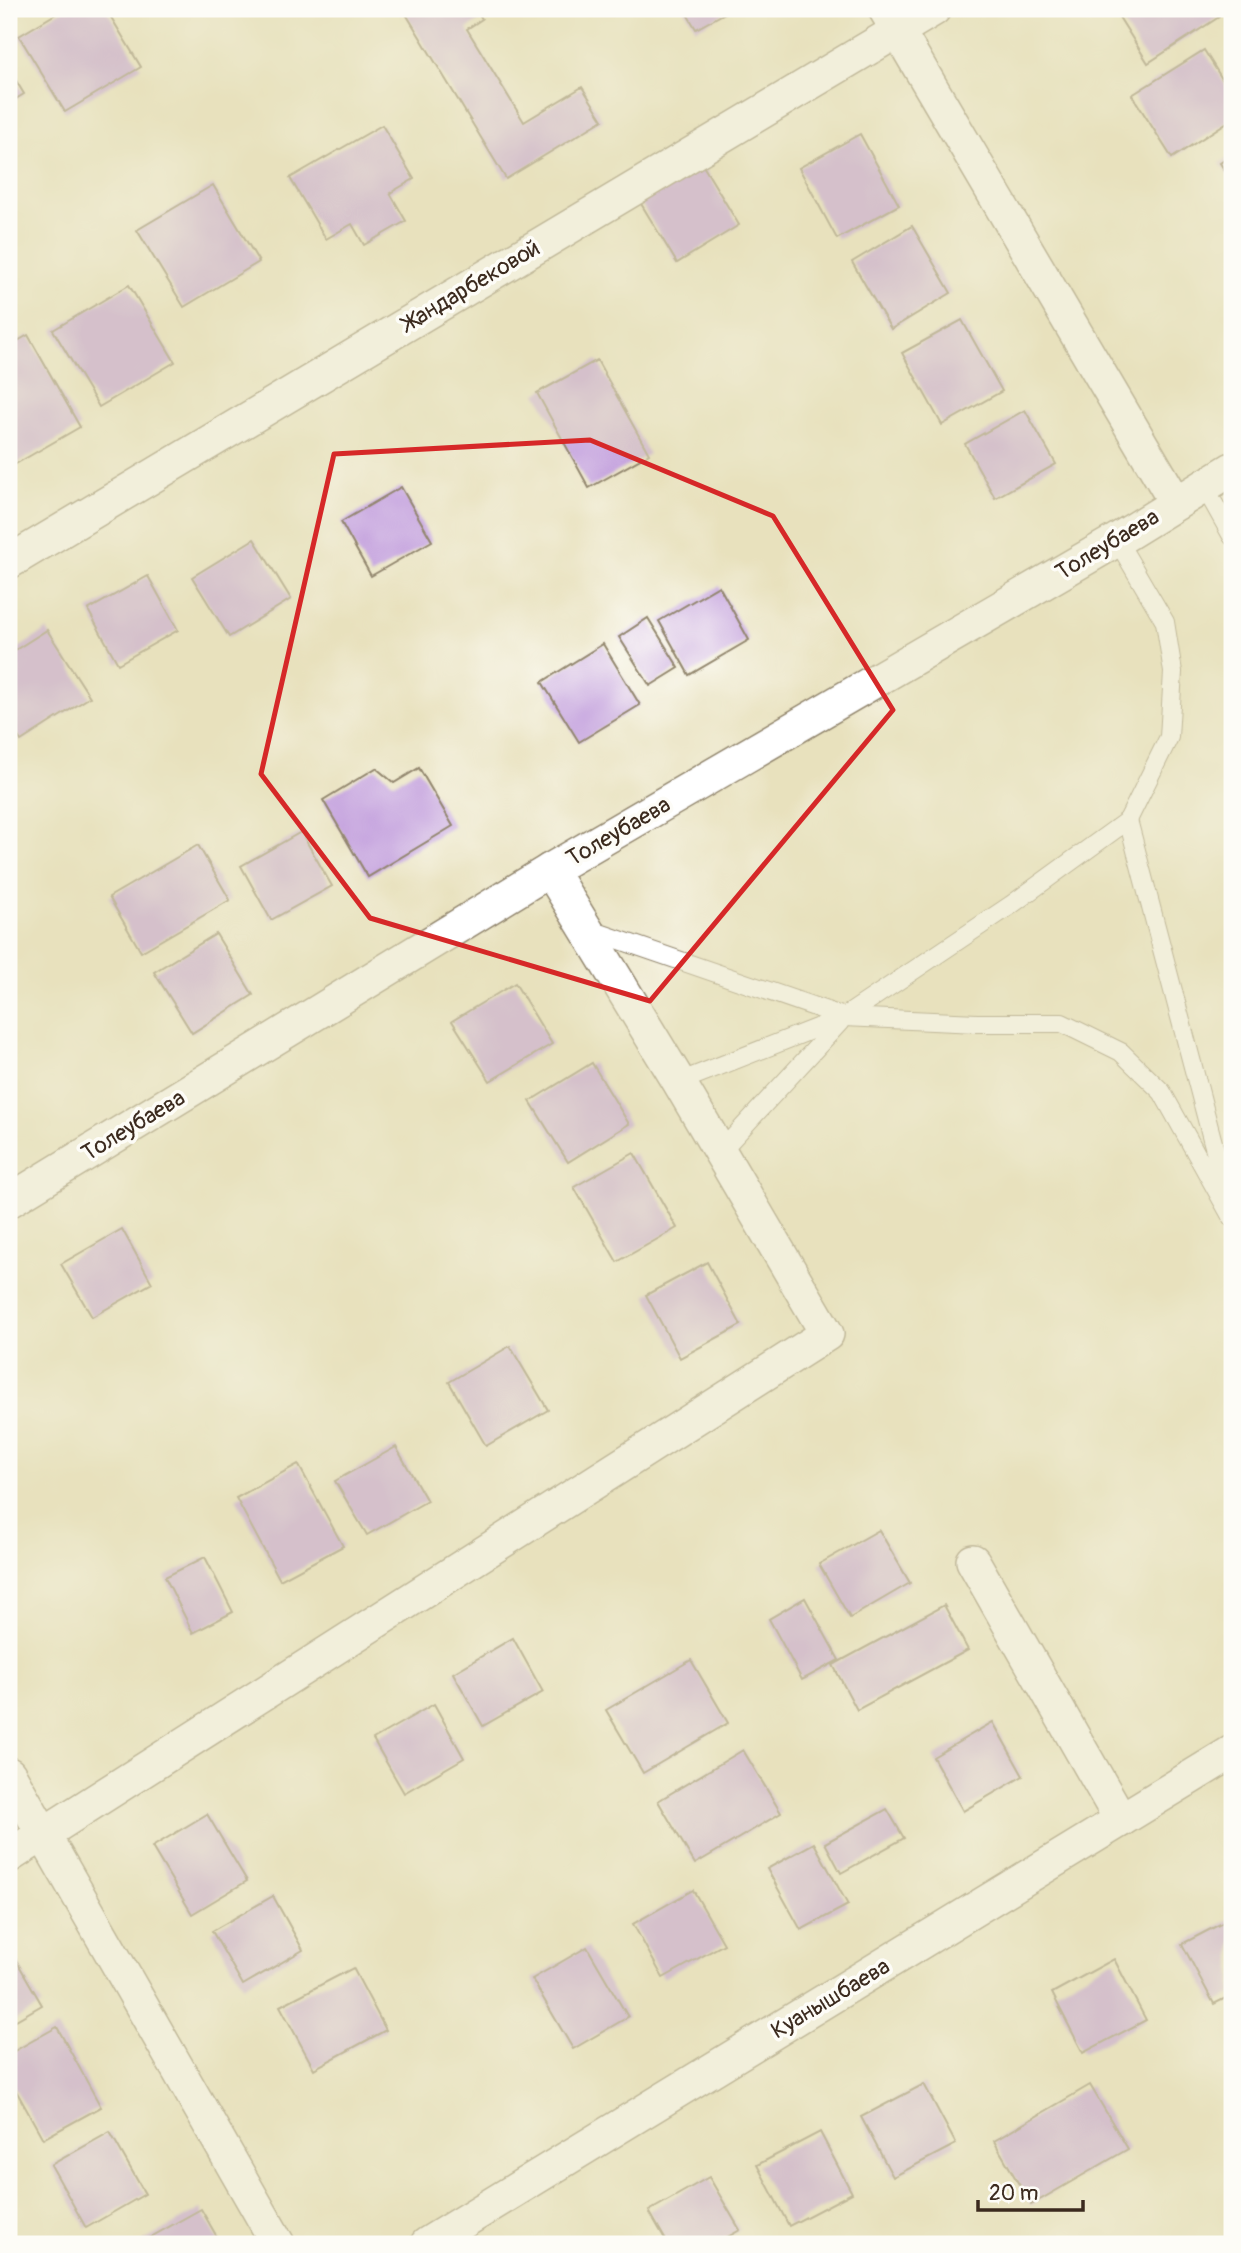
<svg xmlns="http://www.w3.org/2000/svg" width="1241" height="2253" viewBox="0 0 1241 2253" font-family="Pangolin,sans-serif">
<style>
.building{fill:#be98db}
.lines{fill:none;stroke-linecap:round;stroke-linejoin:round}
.service-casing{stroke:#92866e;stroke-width:20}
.minor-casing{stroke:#92866e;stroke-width:36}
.service{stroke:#fff;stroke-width:18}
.minor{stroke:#fff;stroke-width:33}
.marked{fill:none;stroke:#d62828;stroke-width:5;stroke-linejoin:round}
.labels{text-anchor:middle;stroke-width:7;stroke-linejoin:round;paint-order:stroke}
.street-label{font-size:23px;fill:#3b2a1e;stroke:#fdfcf7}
</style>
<rect width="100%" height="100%" fill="#fdfcf7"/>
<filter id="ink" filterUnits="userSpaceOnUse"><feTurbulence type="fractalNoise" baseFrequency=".0143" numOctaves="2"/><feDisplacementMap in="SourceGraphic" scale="14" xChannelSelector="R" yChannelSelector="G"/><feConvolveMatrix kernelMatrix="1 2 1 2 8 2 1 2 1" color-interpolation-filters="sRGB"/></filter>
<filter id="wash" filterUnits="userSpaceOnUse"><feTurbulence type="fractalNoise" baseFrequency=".00686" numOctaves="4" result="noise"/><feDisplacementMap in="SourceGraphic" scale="28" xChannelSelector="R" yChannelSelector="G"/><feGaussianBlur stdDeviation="1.57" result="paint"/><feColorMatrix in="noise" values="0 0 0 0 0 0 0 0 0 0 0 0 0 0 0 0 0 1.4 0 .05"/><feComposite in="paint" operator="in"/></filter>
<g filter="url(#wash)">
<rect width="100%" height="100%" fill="#e8e1bd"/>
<g id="blocks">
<g class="building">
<polygon points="64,9 106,9 141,67 65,112 19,36"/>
<polygon points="403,9 476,9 482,19 467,29 524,122 582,87 603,120 506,179"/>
<polygon points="684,9 732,9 696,29"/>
<polygon points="1114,9 1214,9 1219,17 1148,63"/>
<polygon points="1204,50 1232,95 1232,119 1172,158 1132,95"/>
<polygon points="9,69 24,94 9,103"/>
<polygon points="382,125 414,179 390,193 406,221 364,245 352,224 326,239 290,178"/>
<polygon points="860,134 899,205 837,239 799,168"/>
<polygon points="1232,155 1232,182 1220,163"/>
<polygon points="702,164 739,225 677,263 640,202"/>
<polygon points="213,185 259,262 184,307 137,230"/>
<polygon points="912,226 951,293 891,329 852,262"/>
<polygon points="129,285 175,362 99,407 53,330"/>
<polygon points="962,320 1002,391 942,425 902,353"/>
<polygon points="28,335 80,427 14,465 9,456 9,346"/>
<polygon points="597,360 649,454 589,488 537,393"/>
<polygon points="1025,410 1056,464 995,498 965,444"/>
<polygon points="401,487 432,541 371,576 341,522"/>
<polygon points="254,539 291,599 229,637 192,577"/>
<polygon points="148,576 178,630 118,664 88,610"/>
<polygon points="719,586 749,640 689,675 659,621"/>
<polygon points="648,618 679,668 650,686 619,637"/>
<polygon points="47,630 90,697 21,741 9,723 9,654"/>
<polygon points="603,644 640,705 579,742 542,682"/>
<polygon points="376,768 394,783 419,768 453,826 368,877 323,800"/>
<polygon points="301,832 332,886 271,920 241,866"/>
<polygon points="198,845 230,900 141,952 109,897"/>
<polygon points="216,934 253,995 192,1033 154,972"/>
<polygon points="515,983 552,1044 490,1081 452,1021"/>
<polygon points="592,1063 629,1124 568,1162 530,1101"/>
<polygon points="634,1153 677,1228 617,1262 574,1187"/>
<polygon points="122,1229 152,1283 92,1317 61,1264"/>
<polygon points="707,1262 741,1325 680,1358 646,1295"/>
<polygon points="510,1346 548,1410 486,1446 449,1382"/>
<polygon points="396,1447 427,1501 367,1535 335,1481"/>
<polygon points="298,1464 343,1546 280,1580 236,1498"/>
<polygon points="879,1530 910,1583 850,1618 819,1564"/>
<polygon points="205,1557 233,1612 193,1633 165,1577"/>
<polygon points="805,1598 839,1660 802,1680 769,1619"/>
<polygon points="944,1605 968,1650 857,1710 833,1665"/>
<polygon points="513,1638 543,1692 483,1726 453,1673"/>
<polygon points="691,1660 728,1723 643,1773 606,1710"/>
<polygon points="434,1704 464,1758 404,1793 373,1739"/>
<polygon points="993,1722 1023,1776 963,1811 933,1757"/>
<polygon points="743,1750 781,1813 695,1864 658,1801"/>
<polygon points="887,1809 904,1838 841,1873 825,1843"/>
<polygon points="207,1814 247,1881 192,1914 152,1847"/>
<polygon points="814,1843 848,1905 801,1930 767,1869"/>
<polygon points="693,1890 724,1944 663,1978 633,1924"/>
<polygon points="273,1896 303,1950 243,1985 212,1931"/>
<polygon points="1232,1918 1232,1995 1214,2004 1182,1944"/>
<polygon points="587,1947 628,2017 573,2049 532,1979"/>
<polygon points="9,1948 42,2005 9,2024"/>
<polygon points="1114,1959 1146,2020 1083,2053 1052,1993"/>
<polygon points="353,1968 386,2030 314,2069 280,2006"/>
<polygon points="57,2027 101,2107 43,2139 9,2078 9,2054"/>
<polygon points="924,2084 956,2144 893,2177 861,2117"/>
<polygon points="1090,2085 1128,2149 1031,2205 994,2141"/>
<polygon points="110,2132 145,2194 86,2228 51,2165"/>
<polygon points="820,2132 852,2193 789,2226 757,2165"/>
<polygon points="709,2177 740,2230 715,2244 668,2244 649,2211"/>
<polygon points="201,2209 221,2244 143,2244 142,2242"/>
</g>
</g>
</g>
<g filter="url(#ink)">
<use href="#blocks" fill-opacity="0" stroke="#92866e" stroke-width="2"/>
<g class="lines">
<g class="service-casing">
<g id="service">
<polyline points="1204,486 1232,536"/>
<polyline points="1128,820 1226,1192"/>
<polyline points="588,929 844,1017 977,1023 1062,1023 1121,1052 1162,1092 1232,1218"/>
<polyline points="679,1082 844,1017 1011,905 1128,820 1169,737 1173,672 1165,622 1117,540"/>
<polyline points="720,1152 840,1022"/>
</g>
</g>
<g class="minor-casing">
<g id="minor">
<polyline points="885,9 1176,503"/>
<polyline points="9,562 934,9"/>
<polyline points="9,1201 550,870 1117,540 1232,469"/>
<polyline points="973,1561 1121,1820"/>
<polyline points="9,1774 278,2244"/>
<polyline points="9,1856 827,1334 679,1082 550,870"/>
<polyline points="427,2244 1232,1752"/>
</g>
</g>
<use href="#service" class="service"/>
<use href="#minor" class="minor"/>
</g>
</g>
<path d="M0 0H1241V2253H0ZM 590,440 L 773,516 L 893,710 L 650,1001 L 370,918 L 261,774 L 334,454 Z" fill="#e8e1bd" fill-opacity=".55" fill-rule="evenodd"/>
<path class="marked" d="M 590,440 L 773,516 L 893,710 L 650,1001 L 370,918 L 261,774 L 334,454 Z"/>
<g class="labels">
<g class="street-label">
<text transform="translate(471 285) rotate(-31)" y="8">Жандарбековой</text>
<text transform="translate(1107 544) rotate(-31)" y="8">Толеубаева</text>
<text transform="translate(618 831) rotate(-30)" y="8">Толеубаева</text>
<text transform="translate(133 1125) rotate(-31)" y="8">Толеубаева</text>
<text transform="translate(830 1998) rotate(-31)" y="8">Куанышбаева</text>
</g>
</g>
<rect width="1241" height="2253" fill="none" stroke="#fdfcf7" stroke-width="35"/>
<path d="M978 2200v10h105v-10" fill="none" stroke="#3b2a1e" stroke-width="3.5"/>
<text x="989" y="2200" font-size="21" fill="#3b2a1e" stroke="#fdfcf7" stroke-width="5" paint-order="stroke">20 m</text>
</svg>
